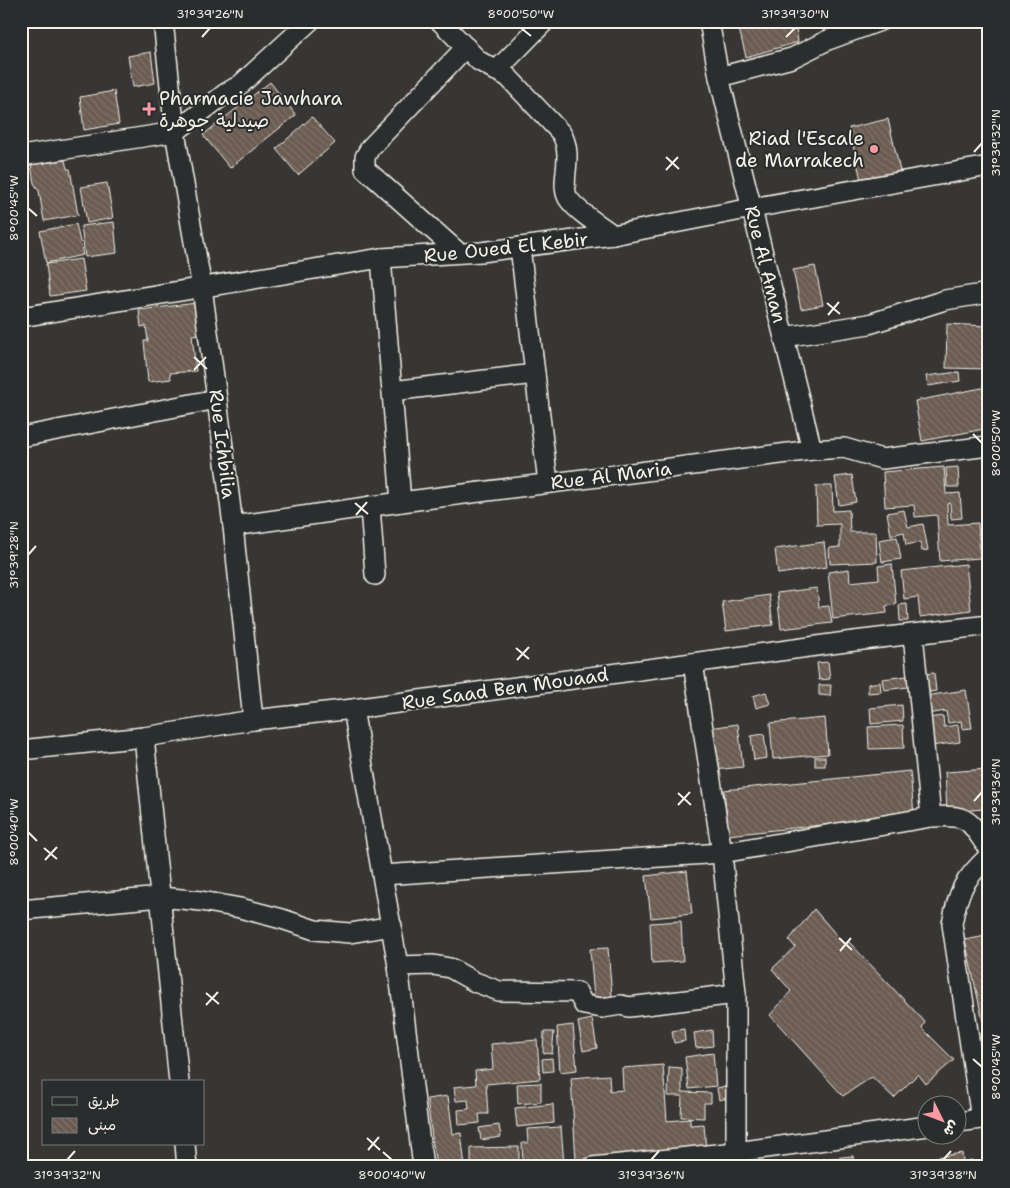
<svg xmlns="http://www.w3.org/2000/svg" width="1010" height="1188" viewBox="0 0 1010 1188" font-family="'Shantell Sans','Playpen Sans Arabic',sans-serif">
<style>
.building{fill:url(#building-back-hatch);stroke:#f4f1e8}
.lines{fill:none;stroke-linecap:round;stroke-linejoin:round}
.street-casing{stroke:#f4f1e8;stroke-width:22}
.street{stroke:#2a2d2e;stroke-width:19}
.ticks{fill:none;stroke:#f4f1e8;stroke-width:2}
.poi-dot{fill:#ff9aa2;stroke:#2a2d2e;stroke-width:2}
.labels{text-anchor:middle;stroke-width:4;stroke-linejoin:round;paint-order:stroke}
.poi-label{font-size:19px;fill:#f4f1e8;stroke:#2a2d2e;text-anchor:start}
.street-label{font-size:19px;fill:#f4f1e8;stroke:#2a2d2e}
.neatline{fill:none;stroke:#f4f1e8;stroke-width:2}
.ticks-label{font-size:12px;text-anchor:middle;fill:#f4f1e8}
</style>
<defs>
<pattern id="building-back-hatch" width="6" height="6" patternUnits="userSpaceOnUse" patternTransform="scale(1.25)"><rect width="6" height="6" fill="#6a5b51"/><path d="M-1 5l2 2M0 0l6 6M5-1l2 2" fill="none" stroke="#80736a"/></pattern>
</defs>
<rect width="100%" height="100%" fill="#373635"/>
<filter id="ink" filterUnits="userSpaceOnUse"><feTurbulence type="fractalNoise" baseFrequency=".02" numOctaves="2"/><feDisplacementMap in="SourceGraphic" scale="10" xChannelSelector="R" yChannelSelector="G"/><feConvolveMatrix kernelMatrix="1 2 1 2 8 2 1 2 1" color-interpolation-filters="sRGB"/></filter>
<g filter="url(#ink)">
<g class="building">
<polygon points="737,21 780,21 780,23 795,21 798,42 746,57"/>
<polygon points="151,52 155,83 133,87 128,56"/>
<polygon points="270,82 296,115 230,168 203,135"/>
<polygon points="114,91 119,124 84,130 80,97"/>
<polygon points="312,117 335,143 298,175 276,149"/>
<polygon points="888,119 900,171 861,180 849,128"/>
<polygon points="65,160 67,169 70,169 78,215 44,221 39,191 34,183 31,165"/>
<polygon points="107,183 113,218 87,223 81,187"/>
<polygon points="114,222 117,253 85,257 81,226"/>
<polygon points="76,224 83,255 46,263 40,231"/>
<polygon points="81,259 86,291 50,296 46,264"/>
<polygon points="815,266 823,305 801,309 793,270"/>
<polygon points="197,303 200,334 192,335 196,371 170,373 171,379 148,382 144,341 148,341 146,326 141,327 139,310"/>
<polygon points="947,324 989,326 989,369 946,368"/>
<polygon points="959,372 960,381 928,386 926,376"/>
<polygon points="987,387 989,399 989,428 922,441 915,401"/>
<polygon points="944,467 946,494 960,493 962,518 951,519 950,503 947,504 948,525 978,523 980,558 940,561 937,515 915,517 914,505 885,507 883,472"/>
<polygon points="958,467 959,487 947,487 946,468"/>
<polygon points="852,475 856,502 839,505 835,477"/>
<polygon points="816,486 832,486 833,511 849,510 850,532 876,532 877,562 830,564 829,548 840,547 840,524 817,525"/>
<polygon points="904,510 908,527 923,524 928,550 922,551 920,542 906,545 904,532 891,535 887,513"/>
<polygon points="989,528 989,588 985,589 982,529"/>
<polygon points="897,537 901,559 882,562 879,540"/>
<polygon points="824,542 827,567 778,574 775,549"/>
<polygon points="892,564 896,604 886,606 887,613 833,619 828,572 849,569 850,582 879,579 878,566"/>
<polygon points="966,564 971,610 920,617 918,597 904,599 901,571"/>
<polygon points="817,588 819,607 829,606 832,623 781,629 777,593"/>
<polygon points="769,595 773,625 726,631 722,602"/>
<polygon points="907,604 908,621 900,621 899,605"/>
<polygon points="828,662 830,679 819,680 817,663"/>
<polygon points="934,673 936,691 924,693 922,674"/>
<polygon points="907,676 908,687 884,690 882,679"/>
<polygon points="880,682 881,692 868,693 868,684"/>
<polygon points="819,685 831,685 830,696 819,695"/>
<polygon points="966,690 972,728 962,729 961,721 948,723 946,711 927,714 925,696"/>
<polygon points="766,692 770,704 756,708 753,696"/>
<polygon points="902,705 903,721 871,724 870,708"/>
<polygon points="943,716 944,727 958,725 960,742 931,746 927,718"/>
<polygon points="825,718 828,754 773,759 770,723"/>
<polygon points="738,724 743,767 714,770 709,728"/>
<polygon points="903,725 904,748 869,749 868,727"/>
<polygon points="764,734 767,758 754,760 751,736"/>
<rect x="815" y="757" width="10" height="9"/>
<polygon points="989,769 989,824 985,825 984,809 947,812 945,772"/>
<polygon points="910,771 914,815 728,835 724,790"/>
<polygon points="687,871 692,914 651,918 646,876"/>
<polygon points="814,909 844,944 849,942 925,1022 922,1028 954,1060 926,1084 918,1074 894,1098 872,1077 843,1096 770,1015 791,991 772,969 795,947 789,940"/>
<polygon points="681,921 683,961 652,963 650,923"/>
<polygon points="986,936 989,949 989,1040 987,1040 965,940"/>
<polygon points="608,948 612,996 594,998 590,949"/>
<polygon points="592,1019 597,1048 583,1051 578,1022"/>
<polygon points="573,1025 577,1070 560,1072 557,1027"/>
<polygon points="684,1029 685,1041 674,1043 672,1031"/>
<polygon points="712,1030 713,1046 696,1048 694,1033"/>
<polygon points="544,1032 554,1032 552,1054 543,1053"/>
<polygon points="537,1040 540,1079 486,1084 488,1114 479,1114 480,1123 459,1125 458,1110 469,1109 468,1100 456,1101 454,1087 476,1085 475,1071 493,1069 491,1044"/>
<polygon points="984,1044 989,1045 989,1073"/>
<polygon points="713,1053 716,1086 689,1089 685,1057"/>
<polygon points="552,1058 553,1071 543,1072 542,1059"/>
<polygon points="663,1065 667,1121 690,1119 690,1125 704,1124 706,1151 576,1161 571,1078 609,1075 610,1091 623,1090 622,1068"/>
<polygon points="669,1067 682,1068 682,1092 711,1093 711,1103 704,1103 704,1118 681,1117 682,1096 668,1096"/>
<polygon points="541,1083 541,1102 518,1104 517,1084"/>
<polygon points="726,1086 728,1098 719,1100 717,1088"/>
<polygon points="448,1096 453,1134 461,1133 465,1167 436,1167 427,1099"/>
<polygon points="553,1104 554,1123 517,1127 515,1108"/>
<polygon points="499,1125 501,1137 481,1140 479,1128"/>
<polygon points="561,1127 564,1164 523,1167 522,1143 528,1143 527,1129"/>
<polygon points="519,1147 519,1167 471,1167 471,1148"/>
<polygon points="962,1153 963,1162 972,1160 973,1167 932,1167 931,1158"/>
<polygon points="853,1156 854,1167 822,1167 822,1159"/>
<polygon points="874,1164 875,1167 860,1167 860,1166"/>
</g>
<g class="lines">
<g class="street-casing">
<g id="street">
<polyline points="163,21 175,132 202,288 217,399 233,526 253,720"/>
<path d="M 440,21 L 479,61 L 508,77 L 561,133 C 575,156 559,182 568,198 C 577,212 600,225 613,235"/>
<polyline points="709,21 719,77 812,450"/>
<polyline points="496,71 545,21"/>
<polyline points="719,77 792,58 828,40 880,21"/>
<polyline points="21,156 175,132 226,93 240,85 310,21"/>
<polyline points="520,247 548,483"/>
<polyline points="459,253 365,169 365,157 370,148 466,47"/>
<polyline points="381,258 401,502"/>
<polyline points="21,317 381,258 481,252 613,235 752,208 989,166"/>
<polyline points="784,337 869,324 945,300 989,293"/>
<polyline points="392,391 535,374"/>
<polyline points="21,437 217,399"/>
<polyline points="370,506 375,575"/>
<polyline points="233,526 401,502 812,450 844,448 882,459 989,446"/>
<polyline points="913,634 931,817"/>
<polyline points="693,663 722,853 736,994 736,1152 737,1167"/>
<polyline points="353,709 398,966 423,1167"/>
<polyline points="144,737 179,1082"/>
<polyline points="21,750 144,737 253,720 353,709 846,642 989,625"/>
<path d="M 382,875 L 722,853 L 931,817 C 969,814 969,820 989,850"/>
<polyline points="21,910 161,897 201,901 240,908 282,919 315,930 350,933 392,926"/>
<polyline points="398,966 433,965 450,968 475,982 499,991 577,992 584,1005 602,1008 621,1005 629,1007 736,994"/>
<path d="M 981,1119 L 952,924 C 958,891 964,879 989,856"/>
<polyline points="958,1122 989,1118"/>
<polyline points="185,1144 187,1167"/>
<polyline points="592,1167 736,1152 928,1126"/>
</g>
</g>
<use href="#street" class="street"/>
</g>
</g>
<path class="ticks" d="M 521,28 L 531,36M 202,37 L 210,28M 786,37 L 795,28M 974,152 L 982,143M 666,157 L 679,169M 666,170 L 678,157M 28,208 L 37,216M 827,303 L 840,314M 828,315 L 839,302M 194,357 L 207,369M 194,370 L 206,357M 973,434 L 982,443M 355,503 L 368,514M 356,515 L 367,502M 28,555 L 36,546M 516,648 L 529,659M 517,660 L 529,647M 678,793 L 691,805M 974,801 L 982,792M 678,805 L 690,792M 28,832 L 37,841M 44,848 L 57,859M 45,860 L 57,847M 839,938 L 852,950M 840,951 L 851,938M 206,993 L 219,1004M 206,1005 L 218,992M 973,1059 L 982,1067M 367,1138 L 380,1150M 368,1150 L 379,1137M 383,1152 L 392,1160M 67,1160 L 75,1151M 651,1160 L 659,1151M 943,1160 L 951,1151"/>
<g class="poi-dot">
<path d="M146.5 101.5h5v5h5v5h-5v5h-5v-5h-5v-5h5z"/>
<circle cx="874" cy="149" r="5"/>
</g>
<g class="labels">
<g class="poi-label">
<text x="159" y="105">Pharmacie Jawhara<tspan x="159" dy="22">صيدلية جوهرة</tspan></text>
<text x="864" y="145" text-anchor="end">Riad l'Escale<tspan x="864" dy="22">de Marrakech</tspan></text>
</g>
<g class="street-label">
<text transform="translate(506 247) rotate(-6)" y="7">Rue Oued El Kebir</text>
<text transform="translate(766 264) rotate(76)" y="7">Rue Al Aman</text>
<text transform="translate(223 444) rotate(83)" y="7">Rue Ichbilia</text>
<text transform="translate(611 475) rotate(-7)" y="7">Rue Al Maria</text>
<text transform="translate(505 688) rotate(-8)" y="7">Rue Saad Ben Mouaad</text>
</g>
</g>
<rect width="1010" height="1188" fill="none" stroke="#2a2d2e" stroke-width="55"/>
<rect x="42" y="1080" width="162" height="65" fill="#2a2d2e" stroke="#7b7b78"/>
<rect x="52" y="1097" width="25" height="8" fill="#2a2d2e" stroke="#7b7b78"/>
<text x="88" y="1106" font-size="15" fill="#f4f1e8">طريق</text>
<rect x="52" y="1118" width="25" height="15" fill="url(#building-back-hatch)" stroke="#7b7b78"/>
<text x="88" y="1130" font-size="15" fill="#f4f1e8">مبنى</text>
<g transform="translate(942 1120) rotate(132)"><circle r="24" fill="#2a2d2e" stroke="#7b7b78"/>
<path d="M0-4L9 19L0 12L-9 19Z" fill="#ff9aa2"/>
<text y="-8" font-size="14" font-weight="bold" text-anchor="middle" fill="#f4f1e8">ش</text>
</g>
<rect x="28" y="28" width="954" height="1132" class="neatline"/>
<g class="ticks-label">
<text x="210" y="18">31°39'26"N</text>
<text x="521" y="18">8°00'50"W</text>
<text x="795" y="18">31°39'30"N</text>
<text transform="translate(996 143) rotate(-90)" y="4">31°39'32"N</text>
<text transform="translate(14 208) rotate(-90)" y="4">8°00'45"W</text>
<text transform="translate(996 443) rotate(-90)" y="4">8°00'50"W</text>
<text transform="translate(14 555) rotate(-90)" y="4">31°39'28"N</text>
<text transform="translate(996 792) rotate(-90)" y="4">31°39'36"N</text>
<text transform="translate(14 832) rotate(-90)" y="4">8°00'40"W</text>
<text transform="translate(996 1067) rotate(-90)" y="4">8°00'45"W</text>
<text x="67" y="1179">31°39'32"N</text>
<text x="392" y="1179">8°00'40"W</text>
<text x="651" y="1179">31°39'36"N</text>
<text x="943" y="1179">31°39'38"N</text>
</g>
</svg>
